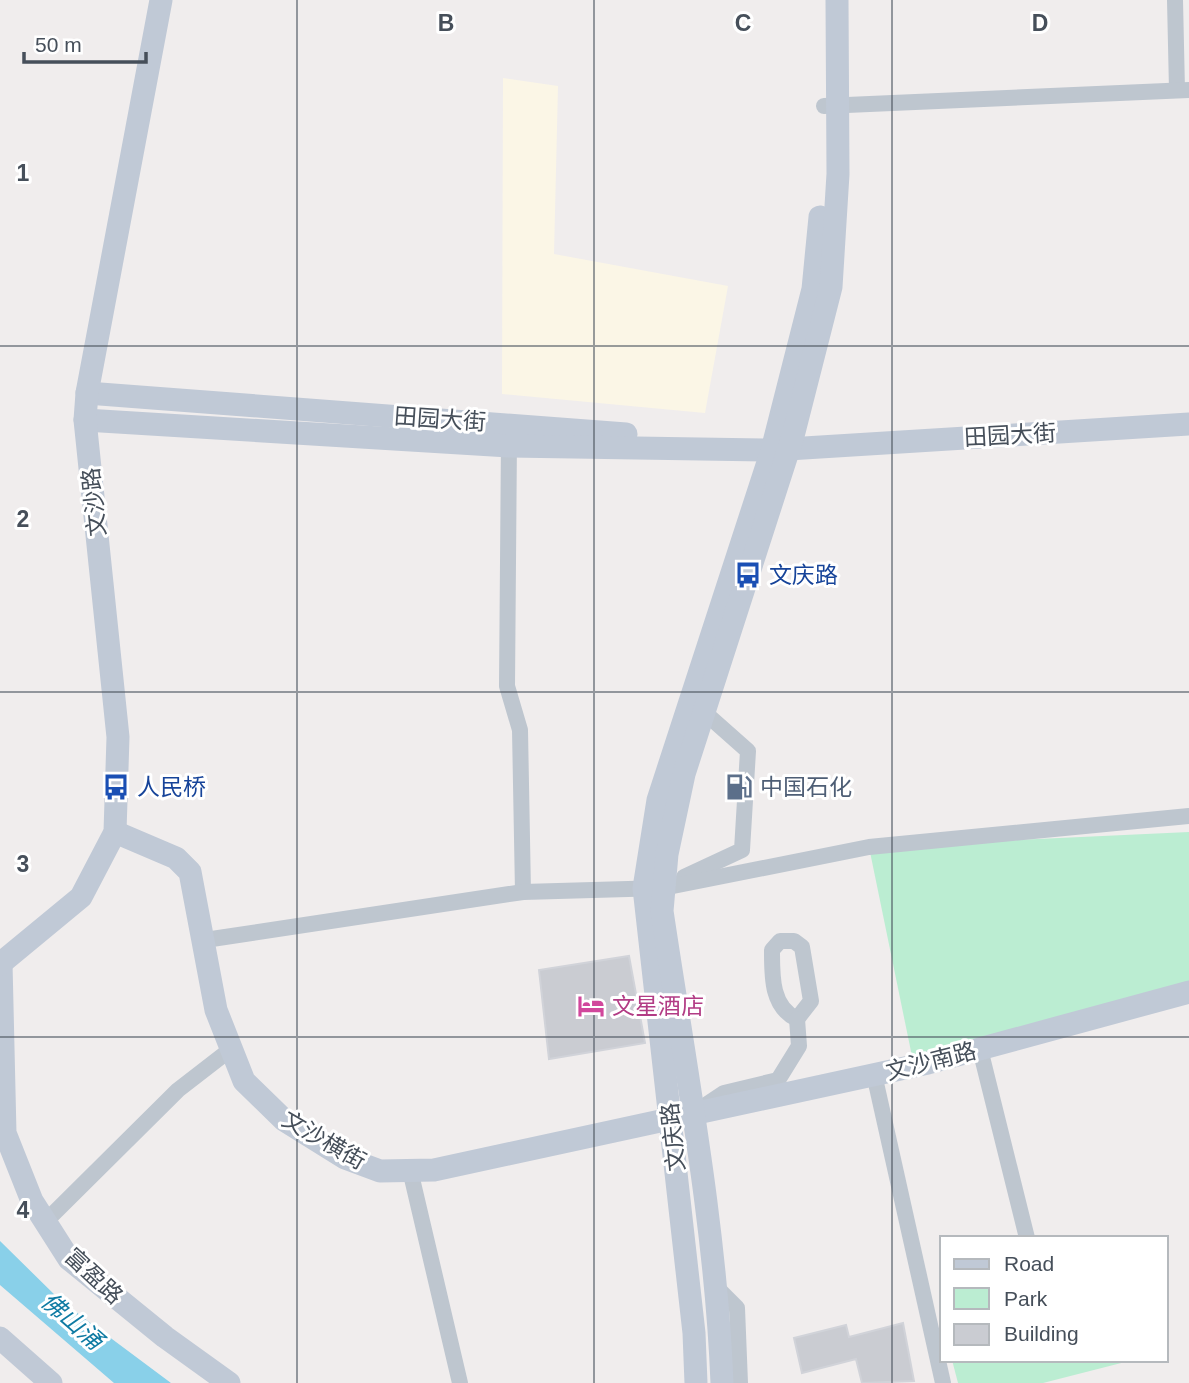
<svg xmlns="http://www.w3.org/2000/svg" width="1189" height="1383" viewBox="0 0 1189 1383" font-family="Helvetica,'Noto Sans SC',sans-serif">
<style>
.commercial{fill:#fbf6e6}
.green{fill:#bbedd2}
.water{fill:#89d0e9}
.building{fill:#caccd2;stroke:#d1d3d9;stroke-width:2}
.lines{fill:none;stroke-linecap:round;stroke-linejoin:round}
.street{stroke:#bec6cf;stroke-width:16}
.secondary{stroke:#c0c9d6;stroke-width:23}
.grid{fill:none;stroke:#464f5a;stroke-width:2;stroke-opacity:0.55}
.labels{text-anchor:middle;stroke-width:6;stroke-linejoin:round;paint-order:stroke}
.street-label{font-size:23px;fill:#464f5a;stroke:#fff}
.transit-label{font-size:23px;fill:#164399;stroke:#fff;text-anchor:start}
.service-label{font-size:23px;fill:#4e5e75;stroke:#fff;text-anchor:start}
.hotel-label{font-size:23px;fill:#b23c85;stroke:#fff;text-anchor:start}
.water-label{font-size:24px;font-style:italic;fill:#0f7ba3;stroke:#fff}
.grid-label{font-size:23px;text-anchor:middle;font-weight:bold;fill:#464f5a;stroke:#fff;stroke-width:6;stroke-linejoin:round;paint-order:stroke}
</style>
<rect width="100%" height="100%" fill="#f0eded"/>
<polygon class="commercial" points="503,78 558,86 554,254 728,286 705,413 502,394"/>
<g class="green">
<polygon points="1189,832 1189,992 914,1066 869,847"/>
<polygon points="952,1360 1133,1360 1043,1383 958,1383"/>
</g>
<polygon class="water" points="0,1241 61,1301 171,1383 114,1383 0,1285"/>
<g class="building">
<polygon points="629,956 645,1043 549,1059 539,970"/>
<polygon points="903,1323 914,1381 862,1383 856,1359 802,1373 794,1338 846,1325 849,1337"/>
</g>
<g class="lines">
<g class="street">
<polyline points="1175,0 1177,90"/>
<polyline points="824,106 1189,90"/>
<polyline points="509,438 507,686 520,730 523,892"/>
<polyline points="684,877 742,850 748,751 704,712"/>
<polyline points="205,940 523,892 663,888 869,847 1189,816"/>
<path d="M 780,941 L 794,941 L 802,947 L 811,1001 L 797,1019 C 771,1007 772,976 772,950 Z"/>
<polyline points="980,1049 1027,1238"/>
<polyline points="874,1074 943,1383"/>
<polyline points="703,1107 724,1093 778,1080 799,1046 797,1019"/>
<polyline points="410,1170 460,1383"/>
<polyline points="45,1222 178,1090 231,1049"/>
<polyline points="715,1286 737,1308 740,1383"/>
</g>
<g class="secondary">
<polyline points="87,393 626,434"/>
<polyline points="85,420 509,446 772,450 1189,424"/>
<polyline points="115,832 176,858 190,872 216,1010 244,1081 284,1120 345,1158 380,1171 434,1170 928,1063 1189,992"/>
<polyline points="1,963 5,1133 32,1201 69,1259 165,1337 229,1383"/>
<polyline points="0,964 81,897 115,832 118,737 85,420 87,393 161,0"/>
<polyline points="0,1338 51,1383"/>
<polyline points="696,1383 694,1333 644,888 658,800 772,450 813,289 820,217"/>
<path d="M 722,1383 C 716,1227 685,1066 662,911 L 667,854 L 684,774 L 793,436 L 831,287 L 838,174 L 837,0"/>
</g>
</g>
<path class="grid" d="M 297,0 L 297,1383M 594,0 L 594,1383M 892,0 L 892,1383M 0,346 L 1189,346M 0,692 L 1189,692M 0,1037 L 1189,1037"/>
<defs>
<g id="bus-bare" transform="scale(2.1)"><path d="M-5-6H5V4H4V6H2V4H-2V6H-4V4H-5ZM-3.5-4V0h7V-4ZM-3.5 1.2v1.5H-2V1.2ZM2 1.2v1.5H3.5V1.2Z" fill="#1a4fb4" stroke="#fff" stroke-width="2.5" paint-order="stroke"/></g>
<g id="fuel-bare" transform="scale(2.1)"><path d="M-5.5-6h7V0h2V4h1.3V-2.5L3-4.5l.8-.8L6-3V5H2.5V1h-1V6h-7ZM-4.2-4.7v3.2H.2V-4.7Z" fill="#5c6f8a" stroke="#fff" stroke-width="2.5" paint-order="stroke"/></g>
<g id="hotel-bare" transform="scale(2.1)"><path d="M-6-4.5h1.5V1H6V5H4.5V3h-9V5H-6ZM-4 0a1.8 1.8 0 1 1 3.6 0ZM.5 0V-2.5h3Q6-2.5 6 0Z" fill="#d1479c" stroke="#fff" stroke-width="2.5" paint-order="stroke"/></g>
</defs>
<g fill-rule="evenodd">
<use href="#bus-bare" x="748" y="575"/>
<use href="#bus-bare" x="116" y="787"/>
<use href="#fuel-bare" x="739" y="787"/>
<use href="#hotel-bare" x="591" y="1006"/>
</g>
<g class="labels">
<g class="street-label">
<text transform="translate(440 419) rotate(4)" y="8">田园大街</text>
<text transform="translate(1010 435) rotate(-3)" y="8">田园大街</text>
<text transform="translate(94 502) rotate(-96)" y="8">文沙路</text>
<text transform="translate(931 1061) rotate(-14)" y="8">文沙南路</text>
<text transform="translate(673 1137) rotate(-96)" y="8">文庆路</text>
<text transform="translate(324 1140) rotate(30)" y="8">文沙横街</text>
<text transform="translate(94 1276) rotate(43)" y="8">富盈路</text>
</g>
<g class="transit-label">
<text x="769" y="583">文庆路</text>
<text x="137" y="795">人民桥</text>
</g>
<g class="service-label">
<text x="760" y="795">中国石化</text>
</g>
<g class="hotel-label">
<text x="612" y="1014">文星酒店</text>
</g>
<g class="water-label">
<text transform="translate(72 1321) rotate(41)" y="8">佛山涌</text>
</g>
</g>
<g class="grid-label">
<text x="446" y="31">B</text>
<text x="743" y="31">C</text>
<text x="1040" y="31">D</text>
<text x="23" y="181">1</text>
<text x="23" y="527">2</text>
<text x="23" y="872">3</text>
<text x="23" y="1218">4</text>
</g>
<rect x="940" y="1236" width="228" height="126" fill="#ffffff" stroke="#b5b9bd" stroke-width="2"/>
<rect x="954" y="1259" width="35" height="10" fill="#c0c9d6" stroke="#b5b9bd" stroke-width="2"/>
<text x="1004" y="1271" font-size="21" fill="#464f5a">Road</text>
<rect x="954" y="1288" width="35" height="21" fill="#bbedd2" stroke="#b5b9bd" stroke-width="2"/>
<text x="1004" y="1306" font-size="21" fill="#464f5a">Park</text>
<rect x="954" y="1324" width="35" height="21" fill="#caccd2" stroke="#b5b9bd" stroke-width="2"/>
<text x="1004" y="1341" font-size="21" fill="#464f5a">Building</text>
<path d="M24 52v10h122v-10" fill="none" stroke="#464f5a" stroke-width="3.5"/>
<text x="35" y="52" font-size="21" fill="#464f5a" stroke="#ffffff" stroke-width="5" paint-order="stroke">50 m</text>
</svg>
